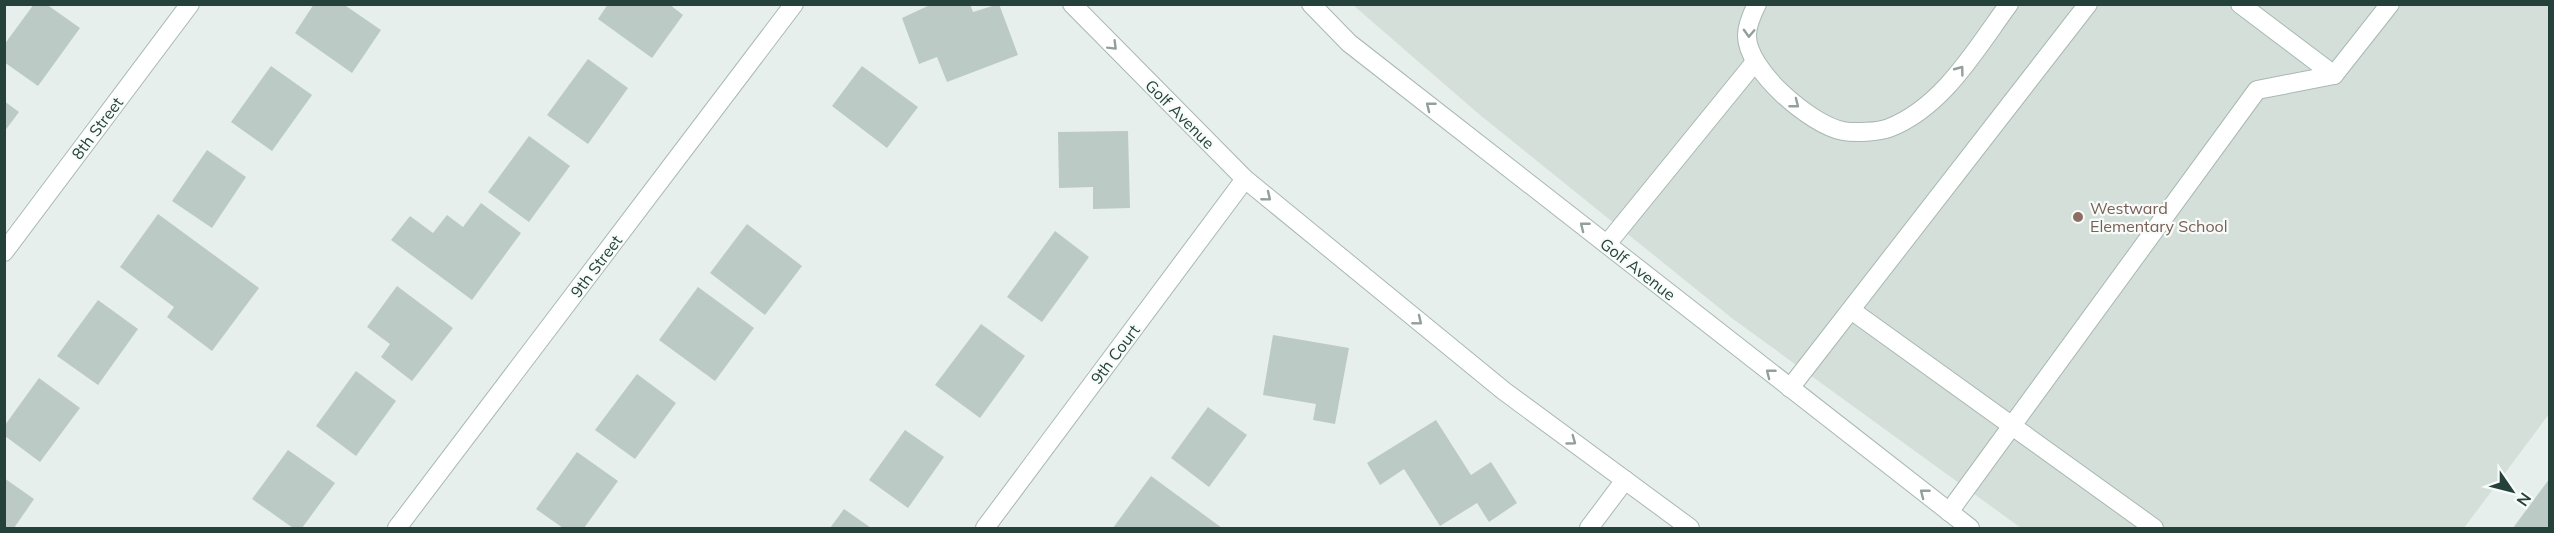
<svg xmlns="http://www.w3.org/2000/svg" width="2554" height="533" viewBox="0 0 2554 533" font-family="Mulish,sans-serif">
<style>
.built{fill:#d4dfda}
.building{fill:#bbcac4}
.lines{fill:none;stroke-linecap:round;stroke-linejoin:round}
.minor-casing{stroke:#a8b8b2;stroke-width:20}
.minor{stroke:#fff;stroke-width:18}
.oneway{stroke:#92a09c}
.education-dot{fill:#8d6e63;stroke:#f7fbf9;stroke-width:2}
.labels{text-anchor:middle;stroke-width:4.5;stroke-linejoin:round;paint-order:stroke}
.street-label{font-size:16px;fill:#24423a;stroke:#f7fbf9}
.education-label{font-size:16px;fill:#785e54;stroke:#f7fbf9;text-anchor:start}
</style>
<rect width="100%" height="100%" fill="#e6efeb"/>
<polygon class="built" points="1353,5 2549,5 2549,414 2464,528 2021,528 1733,319 1480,115"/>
<g class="building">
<polygon points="34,4 46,4 80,28 38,86 4,62 4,45"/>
<polygon points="314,4 343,4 381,30 352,73 295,33"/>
<polygon points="608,4 669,4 683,15 652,58 598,19"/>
<polygon points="932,4 970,4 973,12 999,4 1018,55 947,82 937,57 919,64 902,18"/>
<polygon points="588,59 628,88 588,144 547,115"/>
<polygon points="271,66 312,95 272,151 231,122"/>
<polygon points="862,66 918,107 887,148 832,106"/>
<polygon points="4,101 19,112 4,132"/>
<polygon points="1128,131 1130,208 1093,209 1093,187 1059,188 1058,132"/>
<polygon points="529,136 570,166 529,222 488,192"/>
<polygon points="207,150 246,177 212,228 172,201"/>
<polygon points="481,203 521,233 472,300 391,240 410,216 433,233 447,215 463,227"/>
<polygon points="158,214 259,288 212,351 167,317 174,307 120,267"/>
<polygon points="747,224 802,266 765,315 710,273"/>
<polygon points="1055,231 1089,257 1042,322 1007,297"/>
<polygon points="397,286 453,328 412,381 381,357 390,344 367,327"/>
<polygon points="698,287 754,328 715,381 659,340"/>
<polygon points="98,300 138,329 98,385 57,356"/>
<polygon points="981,324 1025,356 980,418 935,385"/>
<polygon points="1273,335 1349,348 1335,424 1313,420 1316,404 1263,395"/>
<polygon points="356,371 396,401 356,456 316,426"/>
<polygon points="637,374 676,403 635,459 595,430"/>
<polygon points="39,378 80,408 40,462 5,436 5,425"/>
<polygon points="1208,407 1247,435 1209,487 1171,458"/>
<polygon points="1436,420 1471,475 1491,462 1517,503 1489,522 1477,503 1440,526 1404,469 1380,485 1367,463"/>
<polygon points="905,430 944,457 908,508 869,480"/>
<polygon points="288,450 335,483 302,528 293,528 252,499"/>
<polygon points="577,452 618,481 584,528 563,528 536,509"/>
<polygon points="1151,476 1222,528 1113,528"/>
<polygon points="4,478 34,499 14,528 4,528"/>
<polygon points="2550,478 2550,528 2513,528"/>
<polygon points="844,509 871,528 830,528"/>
</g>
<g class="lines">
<g class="minor-casing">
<g id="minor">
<polyline points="1072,4 1245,179 1504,391 1690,528"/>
<polyline points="1311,4 1349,43 1970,528"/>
<path d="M 1757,4 C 1752,14 1747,25 1747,35 C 1746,70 1811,125 1843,131 C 1854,133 1879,132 1889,128 C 1943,107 1976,49 2009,4"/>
<polyline points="2240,4 2334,75"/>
<polyline points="1607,244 1755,62"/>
<polyline points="4,252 190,4"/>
<polyline points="1851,310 2154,528"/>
<polyline points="1790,388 2088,4"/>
<polyline points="1949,512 2257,90 2334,75 2390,4"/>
<polyline points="397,528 794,4"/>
<polyline points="985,528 1245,179"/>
<polyline points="1589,528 1625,480"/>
</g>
</g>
<use href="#minor" class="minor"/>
</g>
<defs><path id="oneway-chevron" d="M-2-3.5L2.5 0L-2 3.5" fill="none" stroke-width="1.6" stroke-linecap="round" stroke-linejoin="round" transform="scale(1.5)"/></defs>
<g class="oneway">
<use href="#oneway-chevron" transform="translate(1749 33) rotate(92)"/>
<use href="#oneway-chevron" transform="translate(1113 46) rotate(45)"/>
<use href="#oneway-chevron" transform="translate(1960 70) rotate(-53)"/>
<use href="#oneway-chevron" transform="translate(1795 104) rotate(38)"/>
<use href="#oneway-chevron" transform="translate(1430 106) rotate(-142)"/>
<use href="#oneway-chevron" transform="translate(1267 197) rotate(39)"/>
<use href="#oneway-chevron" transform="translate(1584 226) rotate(-142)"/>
<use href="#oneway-chevron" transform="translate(1418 321) rotate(39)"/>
<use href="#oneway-chevron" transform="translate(1770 373) rotate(-142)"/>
<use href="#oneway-chevron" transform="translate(1572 441) rotate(36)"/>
<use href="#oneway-chevron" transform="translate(1924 493) rotate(-142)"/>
</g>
<circle class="education-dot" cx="2078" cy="217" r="6"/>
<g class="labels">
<g class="street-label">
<text transform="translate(1180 114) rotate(45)" y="6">Golf Avenue</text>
<text transform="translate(97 128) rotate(-53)" y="6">8th Street</text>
<text transform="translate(596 266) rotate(-53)" y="6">9th Street</text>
<text transform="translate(1638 269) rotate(38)" y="6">Golf Avenue</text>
<text transform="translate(1115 354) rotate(-53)" y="6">9th Court</text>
</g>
<g class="education-label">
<text x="2090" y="214">Westward<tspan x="2090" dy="18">Elementary School</tspan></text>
</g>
</g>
<rect width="2554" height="533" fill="none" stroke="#24423a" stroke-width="12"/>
<g transform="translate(2512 491) rotate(125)" stroke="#f7fbf9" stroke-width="4.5" paint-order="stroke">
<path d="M0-4.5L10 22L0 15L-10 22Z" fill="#24423a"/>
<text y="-9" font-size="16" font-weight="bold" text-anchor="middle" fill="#24423a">N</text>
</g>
</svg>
